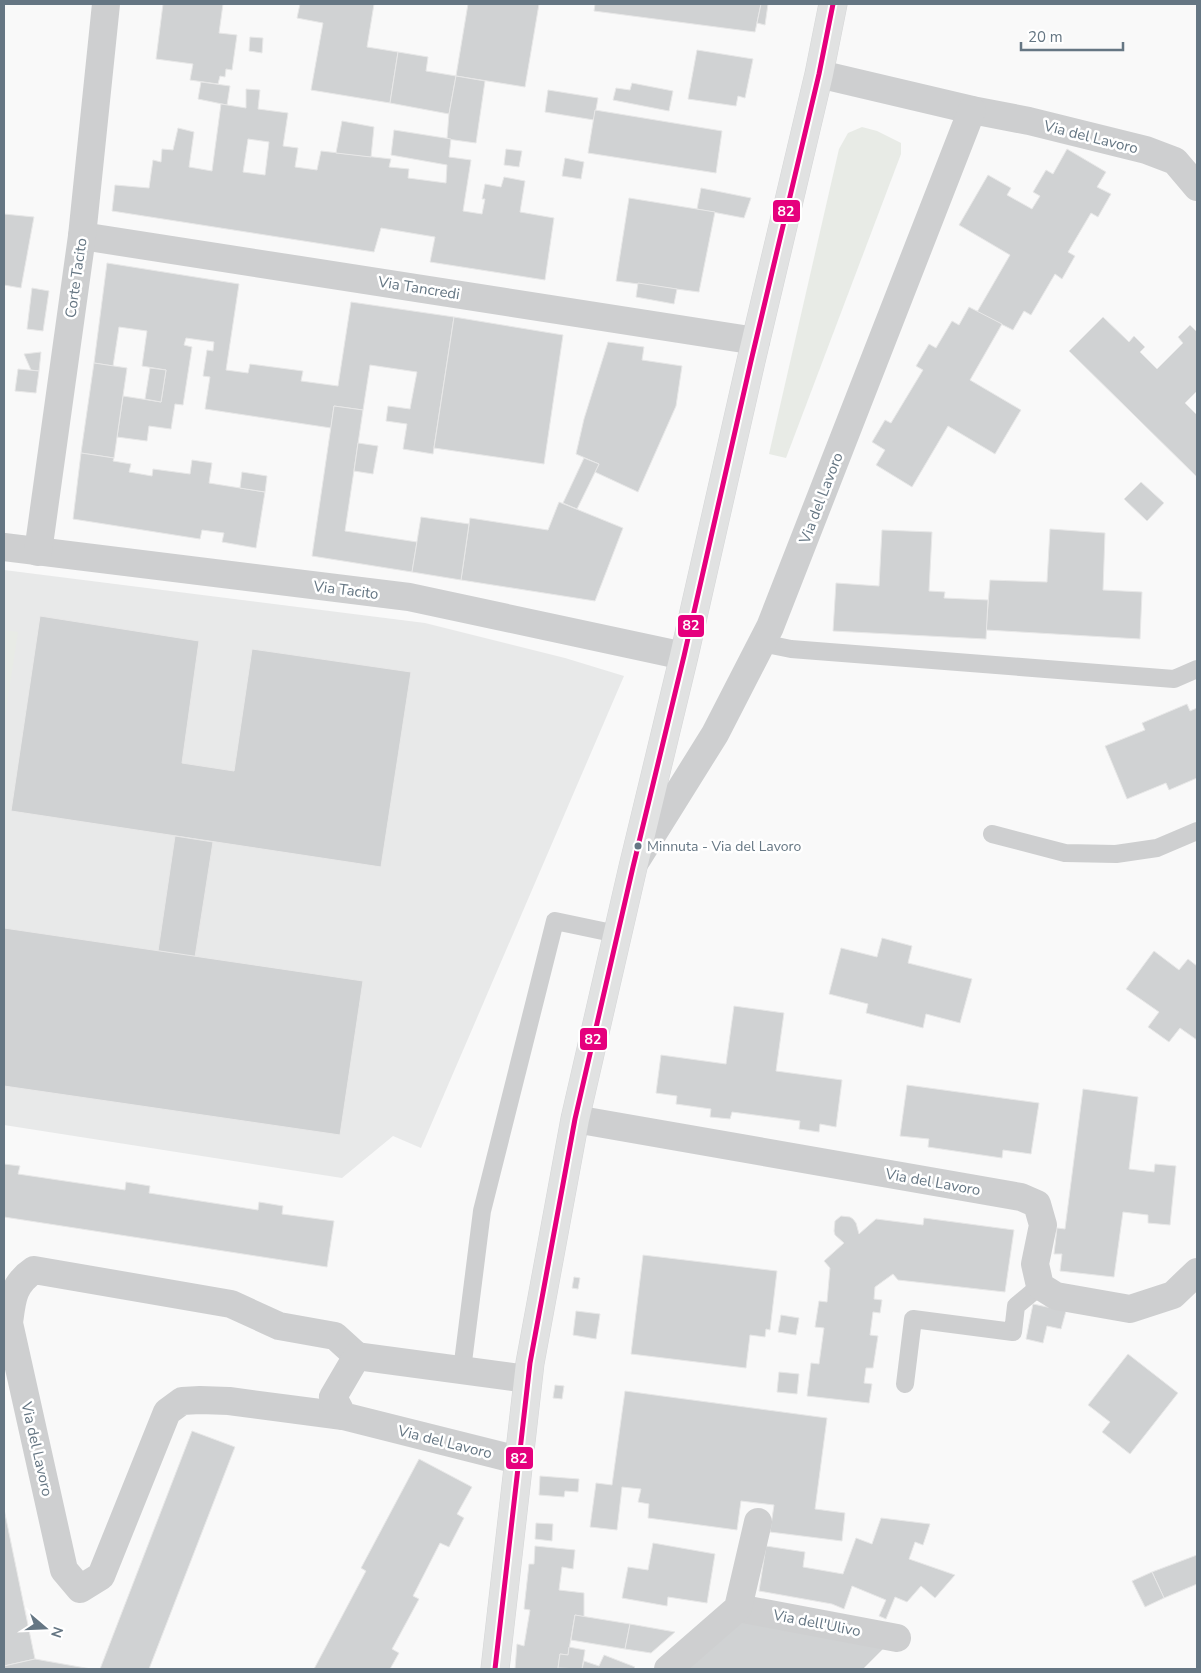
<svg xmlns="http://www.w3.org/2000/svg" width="1201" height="1673" viewBox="0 0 1201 1673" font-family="'Nunito Sans',sans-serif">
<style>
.built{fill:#e8e9e9}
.green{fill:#e8ebe6}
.building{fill:#d0d2d3;stroke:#e8e8e8;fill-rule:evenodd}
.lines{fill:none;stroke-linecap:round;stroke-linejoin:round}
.secondary-casing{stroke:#d5d6d7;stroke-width:29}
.lane{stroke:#cecfd0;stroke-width:18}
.street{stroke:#cecfd0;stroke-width:28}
.secondary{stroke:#e1e2e2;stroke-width:28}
.bus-1-casing{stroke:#fff;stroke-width:9}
.bus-1{stroke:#e5007d;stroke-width:5}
.bus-dot{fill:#657683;stroke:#fff;stroke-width:2}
.labels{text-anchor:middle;stroke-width:5;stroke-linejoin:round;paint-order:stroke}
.bus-label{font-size:14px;fill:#657683;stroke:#fff;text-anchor:start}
.street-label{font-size:15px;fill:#657683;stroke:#fff}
.line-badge{stroke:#fff;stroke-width:2}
.badge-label{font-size:14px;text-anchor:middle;font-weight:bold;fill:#fff}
</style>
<rect width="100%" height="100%" fill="#f9f9f9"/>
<polygon class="built" points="4,570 425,623 565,658 624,676 421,1148 393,1136 342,1178 4,1125"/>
<g class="green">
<polygon points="862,127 877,131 901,143 901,154 786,458 769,454 839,149 848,133"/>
<polygon points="4,630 18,632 4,723"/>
</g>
<g class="building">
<polygon points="163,4 223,4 219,33 237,35 232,70 226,69 225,77 220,76 218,84 190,80 193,64 156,59"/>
<polygon points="300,4 374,4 367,47 398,52 390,103 311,90 323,23 297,18"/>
<polygon points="463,4 539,4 525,87 456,76 468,4"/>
<polygon points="595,4 761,4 755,32 594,11"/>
<polygon points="761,4 768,4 765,25 757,23"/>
<polygon points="250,37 263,38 262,53 249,51"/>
<polygon points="697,50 753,59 745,98 738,96 736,106 688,99"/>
<polygon points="398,52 428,57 426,71 456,76 449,114 390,103"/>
<polygon points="456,76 485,81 476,143 447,139 449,114"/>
<polygon points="201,82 230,86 227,105 198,99"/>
<polygon points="632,83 673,91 669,111 613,100 616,88 630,90"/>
<path d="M 246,89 L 260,90 L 258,109 L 288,113 L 283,146 L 298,148 L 295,167 L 317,170 L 321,151 L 391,159 L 389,167 L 409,169 L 408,178 L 446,183 L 447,165 L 391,155 L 394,130 L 451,139 L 449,157 L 471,160 L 463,211 L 482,214 L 485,199 L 482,199 L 485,184 L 501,187 L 504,177 L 525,181 L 520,212 L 554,218 L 545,280 L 430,262 L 435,237 L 381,228 L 374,252 L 112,211 L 115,185 L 149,188 L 153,160 L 161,162 L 162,149 L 173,150 L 178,128 L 194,132 L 189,167 L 212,171 L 221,104 L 246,108 ZM 248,139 L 269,142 L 265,175 L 243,172 Z"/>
<polygon points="548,90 598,98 594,120 545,112"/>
<polygon points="595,110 722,131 716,173 588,153"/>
<polygon points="342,121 374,127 371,157 336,153"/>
<polygon points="506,149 522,151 519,167 504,165"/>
<polygon points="1067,149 1106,172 1097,187 1111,194 1098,217 1091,213 1068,252 1075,256 1062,279 1055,274 1031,315 1024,311 1013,330 977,312 1010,255 959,225 988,175 1011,188 1007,195 1032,209 1040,196 1033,192 1046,170 1053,174"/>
<polygon points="565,158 584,162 581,179 562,176"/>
<polygon points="701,188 751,198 744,218 697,209"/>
<polygon points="629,198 715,212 699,292 616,281"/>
<polygon points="4,214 34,217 21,288 4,285"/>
<polygon points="107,263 239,284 226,370 248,373 250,364 303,371 301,381 338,386 351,302 454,317 433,454 403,449 407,424 386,421 388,406 410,409 417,372 370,365 363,410 334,406 331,428 205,409 210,377 203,376 207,350 213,351 214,342 186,338 184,345 192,347 183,405 175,404 171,429 149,426 147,441 117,437 123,396 161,402 166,370 142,366 147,331 119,327 113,366 94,363"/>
<polygon points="638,283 677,289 674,304 636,297"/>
<polygon points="32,288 49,291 43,331 27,329"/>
<polygon points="969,307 1002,324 970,380 1021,410 995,454 948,426 912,487 876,465 885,450 872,442 885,420 891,423 923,370 916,366 929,344 936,348 952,321 959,325"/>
<polygon points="454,317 563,335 544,464 434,448"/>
<polygon points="1103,317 1129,342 1134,336 1145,347 1140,352 1157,369 1183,343 1178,337 1190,325 1197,332 1197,391 1185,403 1197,415 1197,477 1069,351"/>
<polygon points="608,342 644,347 642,360 682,366 676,406 638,492 595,472 599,464 576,454 584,419"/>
<polygon points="41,352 39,371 31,370 24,354"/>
<polygon points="94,363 127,368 114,458 81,453"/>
<polygon points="150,368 166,370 161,402 145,399"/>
<polygon points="18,369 39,371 36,393 15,391"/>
<polygon points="334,406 363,410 345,531 417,542 412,572 312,556"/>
<polygon points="358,443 378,446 373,474 354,471"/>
<polygon points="81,453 114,458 113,461 131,464 129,472 152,476 153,469 190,474 192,460 212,463 209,483 265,492 256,548 222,542 224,533 202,530 200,539 73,519"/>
<polygon points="584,458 599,464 577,509 563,503"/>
<polygon points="242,472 267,476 265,492 240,488"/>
<polygon points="1141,482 1164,503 1147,521 1124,499"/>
<polygon points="559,502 623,528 595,601 461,580 470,518 548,530"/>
<polygon points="421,517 469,524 461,580 412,572"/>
<polygon points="1050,529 1105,533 1103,590 1142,592 1140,639 986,630 990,580 1047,582"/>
<polygon points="882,530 932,532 929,591 945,592 944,598 988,600 986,639 833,631 836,583 879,586"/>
<polygon points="40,616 199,641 182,763 234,771 252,649 411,672 381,867 11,811"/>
<polygon points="1187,704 1190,711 1197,708 1197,778 1169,790 1166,783 1127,799 1105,746 1145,730 1142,723"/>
<polygon points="175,836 213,842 195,957 158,951"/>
<polygon points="4,928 363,981 340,1135 4,1086"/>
<polygon points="882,938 912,946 908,963 972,979 960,1023 926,1014 923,1028 866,1013 868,1004 829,994 841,948 877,957"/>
<polygon points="1154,951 1179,970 1188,959 1197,966 1197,1040 1180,1028 1169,1042 1148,1027 1159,1012 1126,989"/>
<polygon points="734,1006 784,1013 776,1071 842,1080 836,1127 820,1124 819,1132 799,1129 800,1121 732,1112 730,1119 710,1117 711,1109 676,1104 677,1096 656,1093 661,1055 726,1064"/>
<polygon points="907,1085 1039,1103 1031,1154 1003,1150 1002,1158 928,1147 929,1139 900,1136"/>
<polygon points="1083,1089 1138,1097 1129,1169 1154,1172 1155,1164 1176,1166 1170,1225 1148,1223 1148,1215 1123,1212 1114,1277 1060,1271 1062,1254 1054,1254 1057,1228 1065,1229"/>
<polygon points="4,1164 20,1166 18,1174 125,1190 126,1182 150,1186 149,1193 258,1210 259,1202 283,1206 282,1214 334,1221 327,1267 4,1217"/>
<polygon points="841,1216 850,1217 853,1219 856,1223 859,1234 876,1219 923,1225 924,1218 1014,1230 1005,1292 898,1280 893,1274 875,1287 874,1299 882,1300 880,1313 873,1312 870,1335 878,1336 873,1368 866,1368 864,1383 872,1384 869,1403 807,1396 811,1363 819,1364 824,1328 815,1327 819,1301 827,1302 830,1268 824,1261 844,1243 835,1235 834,1231 835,1221"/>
<polygon points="643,1255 777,1271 770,1330 766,1329 765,1337 750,1335 746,1368 631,1354"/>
<polygon points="574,1277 580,1278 578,1289 572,1288"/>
<polygon points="1033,1304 1066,1311 1061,1329 1047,1326 1043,1343 1026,1339"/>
<polygon points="576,1311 600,1314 596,1339 573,1335"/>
<polygon points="781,1315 799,1318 796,1335 778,1332"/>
<polygon points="1128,1354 1178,1393 1130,1454 1102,1432 1110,1422 1088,1405"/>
<polygon points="779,1372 799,1374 797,1394 777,1392"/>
<polygon points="555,1385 564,1386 562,1399 553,1398"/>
<polygon points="625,1391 827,1418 815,1509 845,1513 842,1541 770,1532 774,1505 741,1501 737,1530 648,1518 649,1504 638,1502 641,1489 622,1487 617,1530 590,1527 596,1483 612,1485"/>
<polygon points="192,1431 235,1447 149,1669 100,1669"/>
<polygon points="419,1459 472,1487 457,1514 464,1518 449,1547 440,1543 413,1596 419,1599 392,1649 399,1653 390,1669 314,1669 366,1571 361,1568"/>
<polygon points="540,1476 579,1479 578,1492 565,1491 564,1497 539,1495"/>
<polygon points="4,1509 35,1659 4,1666"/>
<polygon points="881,1518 930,1524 923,1545 915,1542 909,1559 955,1575 935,1598 921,1586 907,1602 895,1597 886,1619 879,1616 886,1600 852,1586 844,1609 832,1604 759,1591 766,1546 805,1552 803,1567 843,1574 856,1538 872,1544"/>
<polygon points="536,1523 553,1524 552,1541 535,1539"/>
<polygon points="653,1543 715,1554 707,1603 668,1597 667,1606 622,1598 628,1567 648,1570"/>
<polygon points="535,1546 575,1550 573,1569 562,1567 559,1590 584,1593 584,1617 575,1615 568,1655 560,1654 558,1668 568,1669 515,1669 517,1644 524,1646 530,1610 524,1609 529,1564 534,1564"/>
<polygon points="1197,1555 1197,1584 1164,1598 1152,1572"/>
<polygon points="1152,1572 1164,1598 1145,1607 1132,1581"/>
<polygon points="575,1615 630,1624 625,1649 571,1640"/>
<polygon points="736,1617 885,1647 863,1669 684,1669"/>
<polygon points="630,1624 675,1632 651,1653 625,1649"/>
<polygon points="569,1647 585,1650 582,1669 558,1668 560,1654 568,1655"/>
<polygon points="604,1655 635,1667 633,1669 582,1669 584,1661 599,1666"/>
<polygon points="35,1659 91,1669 4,1669 4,1666"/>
</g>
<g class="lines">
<g class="secondary-casing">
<polyline id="secondary" points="495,1669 530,1363 575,1119 633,867 684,656 751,361 819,74 833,4"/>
</g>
<g class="lane">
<polyline points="762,643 791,649 1174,679 1197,669"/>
<polyline points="992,834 1065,853 1116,854 1157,848 1197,831"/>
<polyline points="462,1370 482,1211 555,921 617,934"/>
<polyline points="905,1384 913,1319 1013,1332 1016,1306 1040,1286"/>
</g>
<g class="street">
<polyline points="819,74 972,110 1029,121 1146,150 1175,161 1197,187"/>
<polyline points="82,236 756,341"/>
<polyline points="4,547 409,597 684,656"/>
<polyline points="38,552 82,236 106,4"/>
<polyline points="637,859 715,734 770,627 972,110"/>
<polyline points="575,1119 1021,1197 1037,1204 1043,1225 1035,1264 1040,1286 1056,1296 1130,1309 1173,1295 1197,1272"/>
<path d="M 343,1416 L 229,1401 L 200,1400 L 182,1401 L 167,1412 L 101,1576 L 80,1589 L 64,1570 L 9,1323 C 12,1299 13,1284 34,1270 L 231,1304 L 279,1326 L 335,1336 L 357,1356"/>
<polyline points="518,1460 343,1416 333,1397 357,1356 528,1379"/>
<polyline points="738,1608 897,1638"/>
<polyline points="668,1669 738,1608 758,1522"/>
</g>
<use href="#secondary" class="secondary"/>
<g class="bus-1-casing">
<polyline id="bus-1" points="495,1669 530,1363 575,1119 633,867 684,656 751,361 819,74 833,4"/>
</g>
<use href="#bus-1" class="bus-1"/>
</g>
<circle class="bus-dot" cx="638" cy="846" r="4.5"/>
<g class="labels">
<g class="bus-label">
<text x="647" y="851">Minnuta - Via del Lavoro</text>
</g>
<g class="street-label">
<text transform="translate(1091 137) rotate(14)" y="5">Via del Lavoro</text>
<text transform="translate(76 278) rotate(-82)" y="5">Corte Tacito</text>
<text transform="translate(419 288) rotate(9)" y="5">Via Tancredi</text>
<text transform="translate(821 498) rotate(-69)" y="5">Via del Lavoro</text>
<text transform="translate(346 590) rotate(7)" y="5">Via Tacito</text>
<text transform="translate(933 1182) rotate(10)" y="5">Via del Lavoro</text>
<text transform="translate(445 1442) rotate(14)" y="5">Via del Lavoro</text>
<text transform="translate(37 1449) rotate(77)" y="5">Via del Lavoro</text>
<text transform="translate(817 1623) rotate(11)" y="5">Via dell'Ulivo</text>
</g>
</g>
<g class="line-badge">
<rect x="772" y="199" width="29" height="24" rx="5" fill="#e5007d"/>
<rect x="677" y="614" width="28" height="24" rx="5" fill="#e5007d"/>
<rect x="579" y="1027" width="29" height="24" rx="5" fill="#e5007d"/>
<rect x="505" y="1446" width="29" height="24" rx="5" fill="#e5007d"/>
</g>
<g class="badge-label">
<text x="786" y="216">82</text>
<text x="691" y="630">82</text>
<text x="593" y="1044">82</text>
<text x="519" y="1463">82</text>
</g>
<rect width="1201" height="1673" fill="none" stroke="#657683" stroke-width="10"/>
<g transform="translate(45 1628) rotate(109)" stroke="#ffffff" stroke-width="4" paint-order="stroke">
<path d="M0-4L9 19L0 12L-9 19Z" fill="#657683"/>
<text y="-8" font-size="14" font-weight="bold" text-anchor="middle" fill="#657683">N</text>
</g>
<path d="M1021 42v8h102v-8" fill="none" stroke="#657683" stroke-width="2.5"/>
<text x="1028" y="42" font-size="15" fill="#657683" stroke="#ffffff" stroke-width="4" paint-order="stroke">20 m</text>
</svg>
